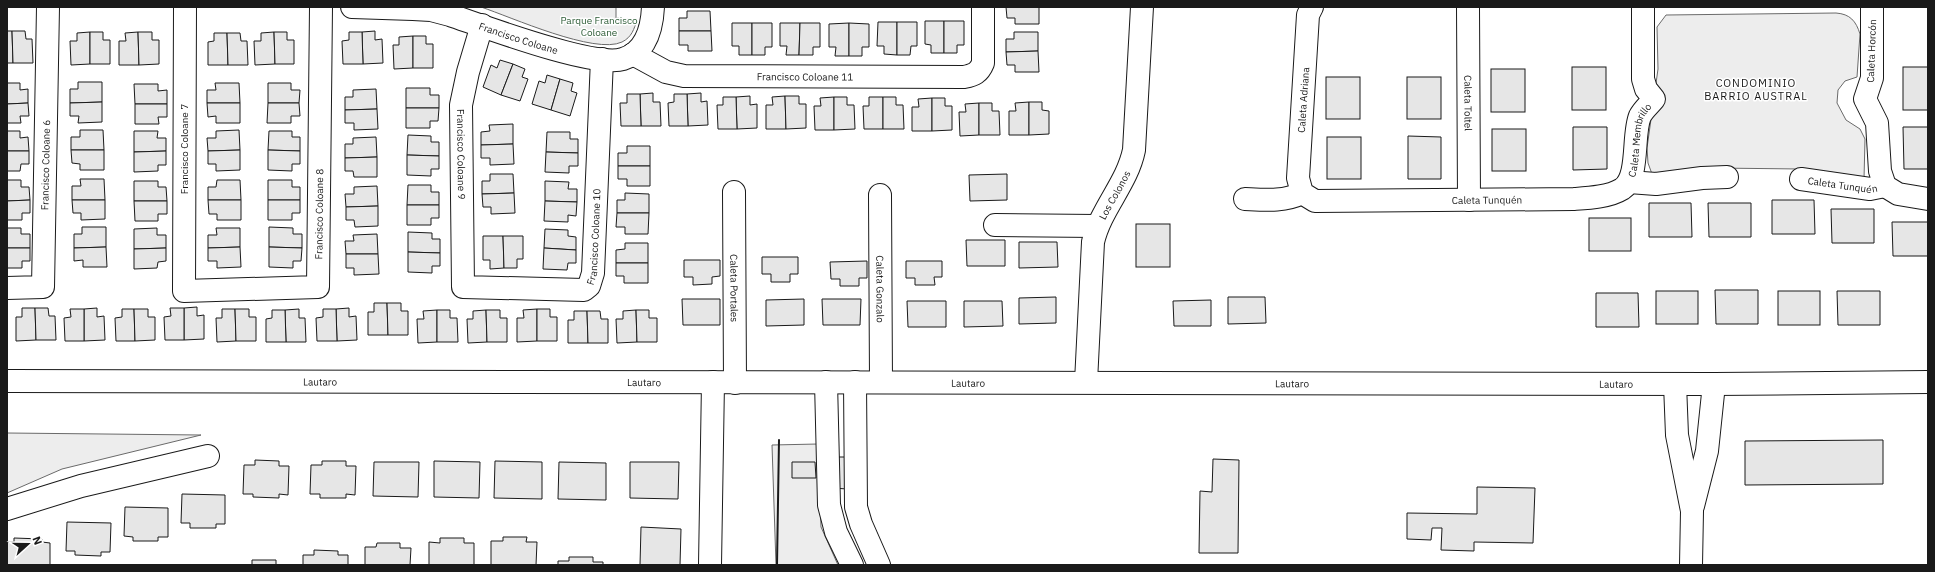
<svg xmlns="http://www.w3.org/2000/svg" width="1935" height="572" viewBox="0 0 1935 572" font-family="'IBM Plex Sans',sans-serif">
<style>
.green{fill:#ededed;stroke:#6a6a6a}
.building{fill:#e6e6e6;stroke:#1a1a1a}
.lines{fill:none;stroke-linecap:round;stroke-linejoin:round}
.minor-casing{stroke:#1a1a1a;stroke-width:24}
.minor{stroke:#fff;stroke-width:22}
.wall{stroke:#1a1a1a;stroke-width:2}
.labels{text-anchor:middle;stroke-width:3;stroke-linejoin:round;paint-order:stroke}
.park-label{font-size:10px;fill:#2b5a34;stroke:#fff}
.street-label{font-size:10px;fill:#1a1a1a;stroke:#fff}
.neighbourhood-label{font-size:11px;letter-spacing:1px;fill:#1a1a1a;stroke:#fff}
</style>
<rect width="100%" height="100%" fill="#fff"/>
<g class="green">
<path d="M 481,7 L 616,7 L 616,18 L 637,20 C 634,29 632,37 622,42 C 595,55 511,17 481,7 Z"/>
<path d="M 1836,13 C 1850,14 1856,21 1860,34 L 1857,77 L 1845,81 L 1838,90 L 1837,103 L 1846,120 L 1860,129 L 1865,139 L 1864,179 L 1800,169 L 1714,168 L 1652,174 L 1648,163 L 1647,148 L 1658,69 L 1657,27 L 1666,15 Z"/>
<polygon points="7,433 201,435 62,469 7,493"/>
<polygon points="818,444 821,527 838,565 776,565 772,445"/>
</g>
<g class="building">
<polygon points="1006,7 1039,7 1039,24 1015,24 1015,18 1007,18"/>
<polygon points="687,11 710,11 711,31 679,31 679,18 687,18"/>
<polygon points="925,21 944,21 944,53 931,53 931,45 925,44"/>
<polygon points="944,21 964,21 964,45 957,45 957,53 944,53"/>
<polygon points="878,22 897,22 897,55 884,54 884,46 877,46"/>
<polygon points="897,22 917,22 917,46 911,46 910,55 897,55"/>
<polygon points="732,23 752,23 752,55 739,55 739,46 732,46"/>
<polygon points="752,23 772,23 772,47 765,47 765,55 752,55"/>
<polygon points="780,23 800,23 799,55 786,55 787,46 780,46"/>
<polygon points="800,23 820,23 820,47 813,47 813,55 799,55"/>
<polygon points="849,23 849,56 835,56 836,47 829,47 829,24"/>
<polygon points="849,23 869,24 869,47 862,47 862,56 849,56"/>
<polygon points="7,31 12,31 13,63 7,63"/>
<polygon points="12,31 25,31 26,39 32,39 33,63 13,63"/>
<polygon points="375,31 375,40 382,39 383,63 363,64 362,32"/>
<polygon points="679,31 711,31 712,51 688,51 688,45 679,45"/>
<polygon points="90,32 90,64 71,65 70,41 77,41 77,33"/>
<polygon points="90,32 103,32 103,40 110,40 110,64 90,64"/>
<polygon points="138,32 139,65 119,65 119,41 126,41 125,33"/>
<polygon points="138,32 152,32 152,40 159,40 159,64 139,65"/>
<polygon points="274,32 275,64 255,65 254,41 261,41 261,33"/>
<polygon points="274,32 287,32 287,40 294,40 294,64 275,64"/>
<polygon points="349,32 362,32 363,64 343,64 342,41 349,40"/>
<polygon points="1014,32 1038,32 1038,51 1006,52 1006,39 1014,39"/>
<polygon points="214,33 227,33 228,65 208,65 208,42 214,41"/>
<polygon points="227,33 240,33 241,41 247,41 248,65 228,65"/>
<polygon points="413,36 413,68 394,69 393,45 399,45 399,37"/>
<polygon points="413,36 426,36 426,44 433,44 433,68 413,68"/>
<polygon points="1038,51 1039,72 1015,72 1015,65 1007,65 1006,52"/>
<polygon points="500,60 513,64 501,95 483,87 491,65 497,68"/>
<polygon points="513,64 525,69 522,77 528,79 520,101 501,95"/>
<rect x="1572" y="67" width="34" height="43"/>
<rect x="1903" y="67" width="25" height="43"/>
<rect x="1491" y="69" width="34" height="43"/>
<polygon points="547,75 560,79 551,110 532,104 539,81 545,83"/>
<rect x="1326" y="77" width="34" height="42"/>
<rect x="1407" y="77" width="34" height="42"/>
<polygon points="560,79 573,83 571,91 577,93 570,116 551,110"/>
<polygon points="78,82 102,82 102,102 70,103 70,89 78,89"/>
<polygon points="7,83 20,83 20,90 28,89 28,103 7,104"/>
<polygon points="215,83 239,83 240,103 207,103 207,90 216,90"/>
<polygon points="268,83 291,83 291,90 300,90 299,103 268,103"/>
<polygon points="134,84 158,84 158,91 167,90 167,104 135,104"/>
<polygon points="406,88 430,88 430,95 439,95 439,108 406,108"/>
<polygon points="376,89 377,109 345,110 345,97 353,97 353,90"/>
<polygon points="653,93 653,102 660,102 661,126 641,126 640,94"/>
<polygon points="701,93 701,102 707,101 708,125 688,126 687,94"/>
<polygon points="627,94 640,94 641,126 621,126 620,103 627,103"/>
<polygon points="674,94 687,94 688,126 669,126 668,103 674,102"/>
<polygon points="750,96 750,105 757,104 757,128 737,129 736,97"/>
<polygon points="785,96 786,129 766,129 766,105 773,105 772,97"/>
<polygon points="785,96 799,96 799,104 806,104 806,128 786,129"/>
<polygon points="723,97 736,97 737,129 718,129 717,105 723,105"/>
<polygon points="834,97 834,130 815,130 814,106 821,106 820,98"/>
<polygon points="834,97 847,97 847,105 854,105 855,129 834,130"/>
<polygon points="869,97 883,97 883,129 864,129 863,106 869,106"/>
<polygon points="883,97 896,97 896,105 903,105 904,129 883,129"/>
<polygon points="932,98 932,131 912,131 912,107 919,107 918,99"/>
<polygon points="932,98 945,98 945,106 952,106 952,130 932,131"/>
<polygon points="102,102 102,122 78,123 79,116 70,116 70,103"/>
<polygon points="1029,102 1029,135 1009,135 1009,111 1016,111 1015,103"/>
<polygon points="1029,102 1042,102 1042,110 1049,111 1049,134 1029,135"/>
<polygon points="28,103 29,116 20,116 21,123 7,123 7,104"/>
<polygon points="207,103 240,103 240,123 216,123 216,116 208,117"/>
<polygon points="268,103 299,103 300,116 291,116 291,123 267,123"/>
<polygon points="979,103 979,135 960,136 959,112 966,112 965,104"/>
<polygon points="979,103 992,103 992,111 999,111 1000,135 979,135"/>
<polygon points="135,104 167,104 167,117 158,117 159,124 135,124"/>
<polygon points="406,108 439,108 438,121 430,121 430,128 406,128"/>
<polygon points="377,109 378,129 354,130 354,123 345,123 345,110"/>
<polygon points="513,124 513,144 481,145 481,132 490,131 489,125"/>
<polygon points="1573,127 1607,127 1607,169 1573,170"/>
<polygon points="1903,127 1928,127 1928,169 1904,169"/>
<rect x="1492" y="129" width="34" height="42"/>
<polygon points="80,130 103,130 104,150 71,150 71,137 80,137"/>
<polygon points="239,130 240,150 208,151 207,138 216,138 216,131"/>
<polygon points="7,131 20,131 20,138 28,137 29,151 7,151"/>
<polygon points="134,131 158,131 157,138 166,138 166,151 134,152"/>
<polygon points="269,131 292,131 292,137 300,137 300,151 268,150"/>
<polygon points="547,132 570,132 570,139 578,139 578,153 546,152"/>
<polygon points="408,135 431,136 431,142 439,142 439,156 407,155"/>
<polygon points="1408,136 1441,137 1441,179 1408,179"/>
<polygon points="376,137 377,157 345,158 345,144 353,144 353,138"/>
<rect x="1327" y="137" width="34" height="42"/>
<polygon points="513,144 514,164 490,165 490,158 481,158 481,145"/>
<polygon points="627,146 650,146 650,166 618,166 618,153 627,153"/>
<polygon points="71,150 104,150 104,170 80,170 80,164 72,163"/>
<polygon points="240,150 240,170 216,171 216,164 208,164 208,151"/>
<polygon points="268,150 300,151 300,164 292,164 292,171 268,170"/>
<polygon points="7,151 29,151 29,164 21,164 20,171 7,171"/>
<polygon points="166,151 166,165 158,165 158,171 134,172 134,152"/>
<polygon points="546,152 578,153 578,166 569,166 569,173 545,172"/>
<polygon points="407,155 439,156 439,169 431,169 431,176 407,175"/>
<polygon points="377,157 377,177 354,177 353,171 345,171 345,158"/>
<polygon points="618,166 650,166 650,186 627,186 627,179 618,179"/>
<polygon points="490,174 513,174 514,193 482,194 482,181 490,181"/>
<polygon points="1007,174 1007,200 970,201 969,175"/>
<polygon points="80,179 104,179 105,200 72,200 72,186 81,186"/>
<polygon points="7,180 21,180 21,187 29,187 30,200 7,201"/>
<polygon points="217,180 240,180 241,200 208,200 208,187 216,187"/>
<polygon points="268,180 292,180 292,187 300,187 300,200 268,200"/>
<polygon points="134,181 158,181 158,187 166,187 167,201 134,201"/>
<polygon points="545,181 569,182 568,189 577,189 577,202 545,201"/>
<polygon points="408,185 431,185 431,192 439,192 439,205 407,205"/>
<polygon points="377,186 378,206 346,207 345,194 354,194 354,187"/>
<polygon points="514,193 515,213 491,214 491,207 483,207 482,194"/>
<polygon points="625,193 649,194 649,213 617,213 617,200 625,200"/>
<polygon points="30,200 30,213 22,213 22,220 7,220 7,201"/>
<polygon points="72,200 105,200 105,219 81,220 81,213 73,213"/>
<polygon points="208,200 241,200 241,220 217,220 217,214 209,214"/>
<polygon points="268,200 300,200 300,213 292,213 292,220 268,220"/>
<polygon points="1772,200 1814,200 1815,234 1772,234"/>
<polygon points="134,201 167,201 167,214 158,214 158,221 135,221"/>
<polygon points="545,201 577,202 576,216 568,215 568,222 544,221"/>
<polygon points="1649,203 1691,203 1692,237 1649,237"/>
<polygon points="1708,203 1751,203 1751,237 1709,237"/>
<polygon points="407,205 439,205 439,218 431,218 431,225 407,225"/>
<polygon points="378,206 378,226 355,227 354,220 346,220 346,207"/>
<polygon points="1831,209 1874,209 1874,243 1832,243"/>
<polygon points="617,213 649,213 648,234 625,234 625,227 616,227"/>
<rect x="1589" y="218" width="42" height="33"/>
<polygon points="1892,222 1928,222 1928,256 1893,256"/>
<rect x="1136" y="224" width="34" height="43"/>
<polygon points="82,227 106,227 106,247 74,248 74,234 82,234"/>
<polygon points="269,227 293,228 293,234 302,234 302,248 269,247"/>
<polygon points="7,228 21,228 21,234 30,234 30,248 7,248"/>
<polygon points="157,228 157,235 166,235 166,248 134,249 134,229"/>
<polygon points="216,228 240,228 240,247 208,248 208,235 217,235"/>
<polygon points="545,229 568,230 568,236 576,237 576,250 544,248"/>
<polygon points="408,232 432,233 432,239 440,239 440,253 408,252"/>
<polygon points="377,234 378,254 346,254 345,241 354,241 353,235"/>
<polygon points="483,236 503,236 504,268 490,269 490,260 483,260"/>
<polygon points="503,236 523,236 523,259 517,259 517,268 504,268"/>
<polygon points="966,240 1005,240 1005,266 967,266"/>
<polygon points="1019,242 1057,242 1058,267 1019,268"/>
<polygon points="625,243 648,243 648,263 616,263 616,250 625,249"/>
<polygon points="106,247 107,267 83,267 83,260 74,261 74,248"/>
<polygon points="240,247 241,267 217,268 217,261 208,261 208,248"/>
<polygon points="269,247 302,248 301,261 293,261 293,268 269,267"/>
<polygon points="7,248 30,248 30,261 22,261 22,268 7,268"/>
<polygon points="166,248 166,261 158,262 157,268 134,269 134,249"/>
<polygon points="544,248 576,250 576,263 568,263 567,270 543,269"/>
<polygon points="408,252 440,253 440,266 432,266 432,273 408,272"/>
<polygon points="346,254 378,254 379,274 354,275 354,268 346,268"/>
<polygon points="762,257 798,257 798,274 790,274 790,282 771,282 771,274 762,274"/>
<polygon points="684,260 720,260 720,276 712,277 712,284 693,285 693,277 684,277"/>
<polygon points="867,261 867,278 859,278 859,286 840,286 840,279 831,279 830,262"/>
<polygon points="906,261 942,261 942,277 934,277 935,285 915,285 915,278 906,278"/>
<polygon points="616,263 648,263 648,283 624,283 624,276 616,276"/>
<polygon points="1715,290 1758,290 1758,324 1716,324"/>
<rect x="1656" y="291" width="42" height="33"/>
<rect x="1778" y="291" width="42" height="34"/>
<polygon points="1837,291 1880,291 1880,325 1838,325"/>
<polygon points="1596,293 1638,293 1639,327 1596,327"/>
<polygon points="1056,297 1056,323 1019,324 1019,298"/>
<polygon points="1228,297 1265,297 1266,323 1228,324"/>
<polygon points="682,299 720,299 720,325 683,325"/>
<polygon points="804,299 804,325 766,326 766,300"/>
<polygon points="822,299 861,299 860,325 823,325"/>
<polygon points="1211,300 1211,326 1174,326 1173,301"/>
<polygon points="907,301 946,301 946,327 908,327"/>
<polygon points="964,301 1002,301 1003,326 964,327"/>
<polygon points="374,303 387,303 388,335 368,335 368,312 374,312"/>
<polygon points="387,303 401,303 401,311 408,311 408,335 388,335"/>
<polygon points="197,307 197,316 204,315 204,339 184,340 184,308"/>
<polygon points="22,308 35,308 36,340 16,341 16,317 22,317"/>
<polygon points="35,308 48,308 49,316 55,316 56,340 36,340"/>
<polygon points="97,308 97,317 104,316 105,340 84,341 84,309"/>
<polygon points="170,308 184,308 184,340 165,340 164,317 171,316"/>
<polygon points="349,308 349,317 356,316 357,340 337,341 336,309"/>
<polygon points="70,309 84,309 84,341 65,341 64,318 71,317"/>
<polygon points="122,309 134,309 135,341 116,341 115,318 122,317"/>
<polygon points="134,309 148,309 148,317 155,317 155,340 135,341"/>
<polygon points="222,309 235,309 236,341 217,342 216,318 222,318"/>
<polygon points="235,309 249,309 249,317 256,317 256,341 236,341"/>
<polygon points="299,309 299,318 305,318 306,342 286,342 285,310"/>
<polygon points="323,309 336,309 337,341 317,341 316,318 323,317"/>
<polygon points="537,309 537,341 517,342 517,318 524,318 523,310"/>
<polygon points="537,309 550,309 550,317 557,317 557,341 537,341"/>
<polygon points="272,310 285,310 286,342 266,342 266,319 272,318"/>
<polygon points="437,310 437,342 418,343 417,319 424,319 423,311"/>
<polygon points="437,310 450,310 450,318 457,318 458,342 437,342"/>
<polygon points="486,310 487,342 468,343 467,319 473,319 473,311"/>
<polygon points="486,310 500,310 500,318 507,318 507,342 487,342"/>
<polygon points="636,310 637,342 617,343 616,319 623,319 623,311"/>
<polygon points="636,310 649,310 649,318 657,318 657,342 637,342"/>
<polygon points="574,311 587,311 588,343 568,343 568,320 574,320"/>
<polygon points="587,311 600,311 601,319 608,319 608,343 588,343"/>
<polygon points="1883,440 1883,484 1745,485 1745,441"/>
<polygon points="833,457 847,457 847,489 833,488"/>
<polygon points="1213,459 1239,460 1238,553 1199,553 1200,491 1212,492"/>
<polygon points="255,460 279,461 279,466 289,466 288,495 279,494 279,498 253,497 253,494 243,494 244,465 255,465"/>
<polygon points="322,461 346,461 346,466 356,466 355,495 346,494 346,498 320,498 320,494 310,494 311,465 322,465"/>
<polygon points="434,461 480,462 479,498 434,497"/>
<polygon points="495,461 542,462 542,499 494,498"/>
<polygon points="374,462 419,462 418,497 373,496"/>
<polygon points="559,462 606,463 606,500 558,499"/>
<polygon points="630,462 679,462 678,499 630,498"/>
<polygon points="792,462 815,462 816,478 792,478"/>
<polygon points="1477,487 1535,488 1533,543 1474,542 1474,551 1441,550 1442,528 1432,528 1431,540 1407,539 1407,513 1477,514"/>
<polygon points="182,494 225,495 225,524 216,524 216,528 190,528 190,523 181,523"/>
<polygon points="125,507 168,508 168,537 158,537 158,541 133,541 133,537 124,536"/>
<polygon points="67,522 111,523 110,552 101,552 101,556 75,555 75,551 66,551"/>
<polygon points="641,527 681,529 680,565 640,565"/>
<polygon points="503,537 527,537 526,542 537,542 536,565 491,565 491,541 503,541"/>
<polygon points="14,538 42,539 42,542 50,543 50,565 7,565 7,542 14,542"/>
<polygon points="440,538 464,538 464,543 474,543 474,565 429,565 429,542 440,543"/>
<polygon points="377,543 400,543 400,548 411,548 410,565 365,565 365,547 376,547"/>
<polygon points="314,550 338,551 338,555 348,555 348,565 303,565 303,555 314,555"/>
<polygon points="569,557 593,557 593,562 603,562 603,565 558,565 558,561 569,561"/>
<polygon points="252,560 276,560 276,565 241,565 252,565"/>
</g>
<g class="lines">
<g class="minor-casing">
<g id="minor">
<path id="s1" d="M 185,7 L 184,291 L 318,287 L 321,7"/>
<path id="s2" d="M 352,7 L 413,9 L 431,10 L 450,15 C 483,26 594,68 623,59 C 646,52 652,28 653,7"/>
<path id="s3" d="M 1312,7 L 1308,15 L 1298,178 L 1302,193 L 1315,201 L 1574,199 C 1589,198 1609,197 1622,189 C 1640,177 1632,135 1640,116 C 1643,110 1649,105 1654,99 L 1646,89 L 1643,79 L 1643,7"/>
<path id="s4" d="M 1468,7 L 1469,200"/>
<polyline points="1872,7 1872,78 1865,99 1877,123 1880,171 1885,186 1898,194 1928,199"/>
<path id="s5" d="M 482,25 L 468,72 L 461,105 L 463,287 L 584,290 L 589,286 L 593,273 L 602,59"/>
<path id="s6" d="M 633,54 L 666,72 L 684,76 L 964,77 C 974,75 979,73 983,63 L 983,7"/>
<path id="s7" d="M 1801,179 L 1870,189 L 1885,186"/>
<polyline points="1629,182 1656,184 1702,178 1727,177"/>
<path id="s8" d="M 734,192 L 735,383"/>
<path id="s9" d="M 880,195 L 881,382"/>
<path d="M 1245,199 C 1265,200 1284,202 1302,193"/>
<polyline points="995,225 1097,226"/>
<path id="s10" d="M 7,288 L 43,287 L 48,7"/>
<path id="s11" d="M 7,381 L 1714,384 L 1928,382"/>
<polyline points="826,382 829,505 836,532 852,565"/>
<polyline points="855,382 856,507 861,524 879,565"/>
<path id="s12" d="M 1086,382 L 1093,242 C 1101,208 1127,184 1134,150 L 1142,7"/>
<polyline points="1675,384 1677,435 1692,511 1691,565"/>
<polyline points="1693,506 1707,451 1714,384"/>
<polyline points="7,509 81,486 208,456"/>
<polyline points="710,565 713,382"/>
</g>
</g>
<use href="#minor" class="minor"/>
<polyline class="wall" points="777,565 779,440"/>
</g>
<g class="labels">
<g class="park-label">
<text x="599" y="24">Parque Francisco<tspan x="599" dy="12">Coloane</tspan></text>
</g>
<g class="street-label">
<text dy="4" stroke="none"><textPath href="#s2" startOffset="171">Francisco Coloane</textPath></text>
<text transform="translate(1871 51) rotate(-88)" y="4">Caleta Horcón</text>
<text dy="4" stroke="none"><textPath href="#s6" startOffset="177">Francisco Coloane 11</textPath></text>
<text transform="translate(1303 100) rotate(-86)" y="4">Caleta Adriana</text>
<text dy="4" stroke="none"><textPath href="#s4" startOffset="96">Caleta Toltel</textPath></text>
<text dy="4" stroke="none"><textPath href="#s3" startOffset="565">Caleta Membrillo</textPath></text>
<text transform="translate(184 149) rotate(-90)" y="4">Francisco Coloane 7</text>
<text dy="4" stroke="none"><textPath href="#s5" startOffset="132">Francisco Coloane 9</textPath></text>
<text dy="4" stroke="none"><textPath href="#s10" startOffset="158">Francisco Coloane 6</textPath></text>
<text dy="4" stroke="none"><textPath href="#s7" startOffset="42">Caleta Tunquén</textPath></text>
<text dy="4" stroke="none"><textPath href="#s12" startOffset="192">Los Colonos</textPath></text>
<text dy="4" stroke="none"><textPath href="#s3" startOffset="375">Caleta Tunquén</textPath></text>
<text dy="4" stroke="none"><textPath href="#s1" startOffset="491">Francisco Coloane 8</textPath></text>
<text dy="4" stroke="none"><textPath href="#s5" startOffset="442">Francisco Coloane 10</textPath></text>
<text dy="4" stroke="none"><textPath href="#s8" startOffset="96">Caleta Portales</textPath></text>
<text dy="4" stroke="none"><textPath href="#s9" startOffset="94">Caleta Gonzalo</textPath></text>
<text dy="4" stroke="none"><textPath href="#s11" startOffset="313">Lautaro</textPath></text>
<text dy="4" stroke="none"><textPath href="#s11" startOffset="637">Lautaro</textPath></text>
<text dy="4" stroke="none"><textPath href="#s11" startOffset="961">Lautaro</textPath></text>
<text dy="4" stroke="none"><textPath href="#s11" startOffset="1285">Lautaro</textPath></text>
<text dy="4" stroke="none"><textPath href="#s11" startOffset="1609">Lautaro</textPath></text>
</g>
<g class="neighbourhood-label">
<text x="1756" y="87">CONDOMINIO<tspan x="1756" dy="13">BARRIO AUSTRAL</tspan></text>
</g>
</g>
<rect width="1935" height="572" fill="none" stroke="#1a1a1a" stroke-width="16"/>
<g transform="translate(28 544) rotate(69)" stroke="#ffffff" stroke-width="3" paint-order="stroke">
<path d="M0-3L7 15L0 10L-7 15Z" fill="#1a1a1a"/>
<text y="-6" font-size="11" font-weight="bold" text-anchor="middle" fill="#1a1a1a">N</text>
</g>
</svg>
